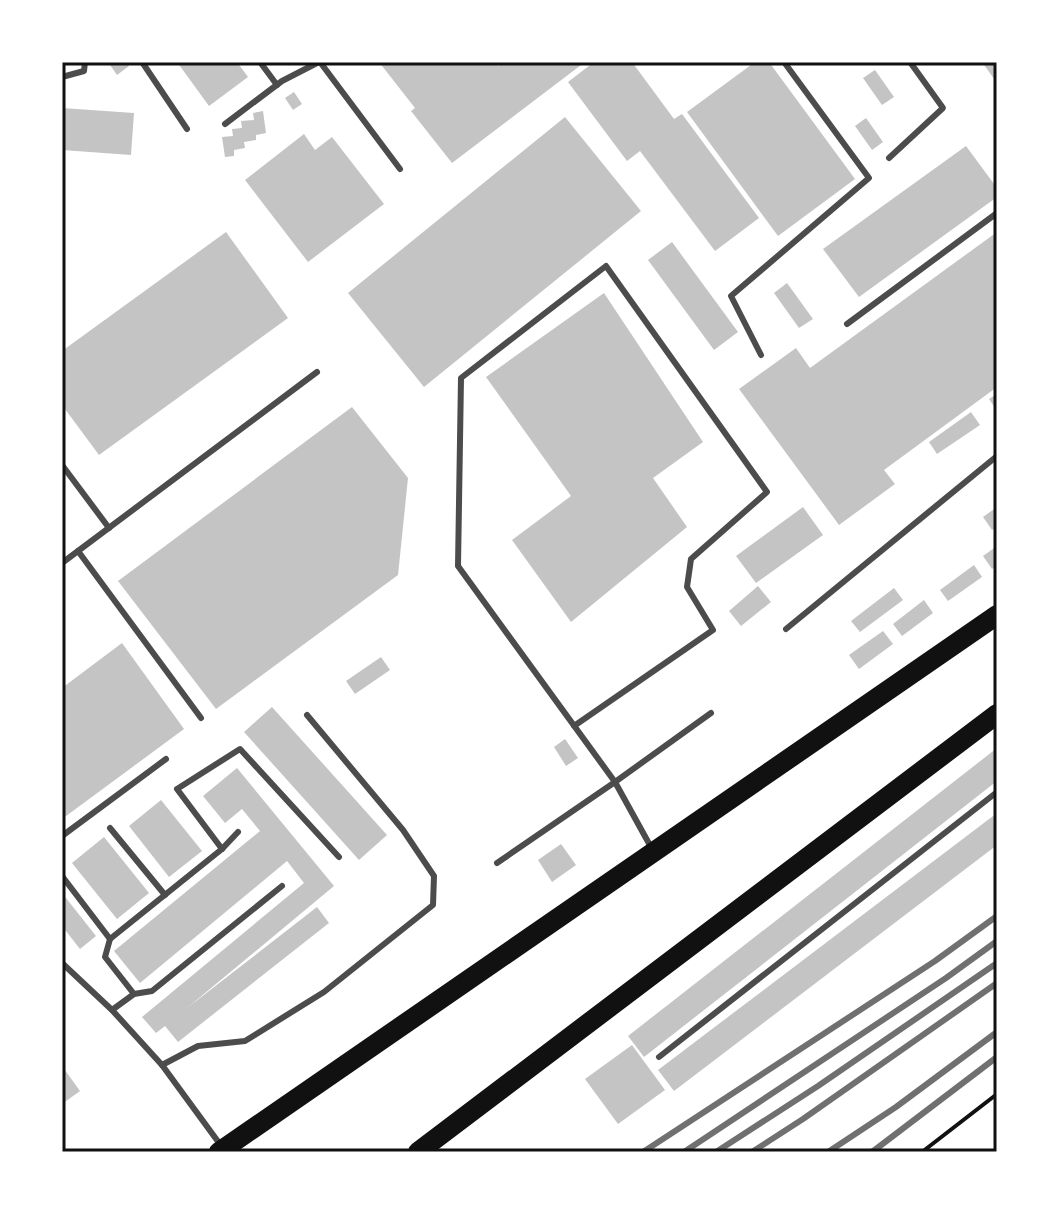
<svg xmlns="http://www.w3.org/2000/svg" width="1059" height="1214" viewBox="0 0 1059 1214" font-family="'Roboto Condensed',sans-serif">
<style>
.building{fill:#c4c4c4}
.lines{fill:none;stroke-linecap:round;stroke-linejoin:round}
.path{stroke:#111;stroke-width:4}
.service{stroke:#4c4c4c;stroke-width:6}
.primary{stroke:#111;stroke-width:20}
.rail{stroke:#707070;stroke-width:6}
.neatline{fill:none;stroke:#111;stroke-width:3}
</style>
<rect width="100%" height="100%" fill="#fff"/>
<g class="building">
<polygon points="108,62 127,62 129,66 117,75"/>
<polygon points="177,62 237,62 248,77 209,106"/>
<polygon points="379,62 495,62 498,66 503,62 585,62 452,163 411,111 415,108"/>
<polygon points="594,62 632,62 674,119 682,114 759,218 715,251 640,151 627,161 568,82"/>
<polygon points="755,62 769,62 855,179 778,236 687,112"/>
<polygon points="982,62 997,62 997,83"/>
<polygon points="875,70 894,97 882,105 863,78"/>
<polygon points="294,92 302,104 293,110 285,98"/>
<polygon points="62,108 134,113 131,155 62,150"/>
<polygon points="263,111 266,133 256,135 256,140 244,142 245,148 234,150 234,156 225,157 222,137 233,136 232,129 242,128 241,121 254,120 253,113"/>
<polygon points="565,117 641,211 424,387 348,293"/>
<polygon points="866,118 883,142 872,150 855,126"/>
<polygon points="304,134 315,150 332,137 384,204 308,262 245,180"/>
<polygon points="966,146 997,188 997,197 859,297 823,249"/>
<polygon points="226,232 288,318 99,455 62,405 62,351"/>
<polygon points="997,232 997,387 884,470 895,484 839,525 739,389 796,348 810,368"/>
<polygon points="672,242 738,332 714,350 648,260"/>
<polygon points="787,283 813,319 799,328 774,293"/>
<polygon points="604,293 703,442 653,478 687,527 571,622 512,540 571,496 486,377"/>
<polygon points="997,394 997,411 989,399"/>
<polygon points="352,407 408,478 398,575 216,709 118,581"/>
<polygon points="971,412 980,425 937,454 929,442"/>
<polygon points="803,507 823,535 756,583 736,556"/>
<polygon points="997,507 997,527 992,530 983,517"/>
<polygon points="997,546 997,566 992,569 983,556"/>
<polygon points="974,565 982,577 948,601 940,590"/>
<polygon points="758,586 771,602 741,626 729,611"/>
<polygon points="894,588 903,600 860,632 851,621"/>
<polygon points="924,600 933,613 902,636 893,624"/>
<polygon points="883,631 893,644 859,669 849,655"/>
<polygon points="122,643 184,729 62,819 62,688"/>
<polygon points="381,657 390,670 355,694 346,681"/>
<polygon points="272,707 387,835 359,860 244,732"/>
<polygon points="565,739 578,758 566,766 554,747"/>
<polygon points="997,748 997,781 644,1057 628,1036"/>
<polygon points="237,768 334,886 187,1008 317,907 329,923 178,1042 165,1026 156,1033 142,1017 304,883 287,861 140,983 114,951 260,831 242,809 225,823 203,796"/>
<polygon points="161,800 202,851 169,877 129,826"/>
<polygon points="997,813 997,845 674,1091 658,1070"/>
<polygon points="104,837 149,893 117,919 72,863"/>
<polygon points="561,844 576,865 552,882 538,860"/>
<polygon points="62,893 96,936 80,949 62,926"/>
<polygon points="632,1045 665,1090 618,1124 585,1079"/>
<polygon points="62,1066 80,1091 62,1104"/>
</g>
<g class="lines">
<polyline class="path" points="922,1152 997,1094"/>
<g class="service">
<polyline points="142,62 187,129"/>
<polyline points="260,62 277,85"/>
<polyline points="320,62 400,169"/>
<polyline points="62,77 84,71 85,62"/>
<polyline points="225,124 282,81 319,62"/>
<polyline points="889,158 943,108 910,62"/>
<polyline points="847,324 997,213"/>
<polyline points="761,355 731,296 869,178 784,62"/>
<polyline points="62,465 109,528"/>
<polyline points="78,551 201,718"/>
<polyline points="62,563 317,372"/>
<polyline points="786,629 997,456"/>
<polyline points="574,726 713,630 687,587 691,559 767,492 606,266 461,378 458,566 615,782 652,849"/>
<polyline points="110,828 165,895"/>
<polyline points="62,836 166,759"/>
<polyline points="222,849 177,789 240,749 339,857"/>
<polyline points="497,863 615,782 711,713"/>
<polyline points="62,876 110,939"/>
<polyline points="62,963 112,1010 162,1065 222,1147"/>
<polyline points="134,994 105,957 110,939 222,849 238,832"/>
<polyline points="112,1010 134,994 152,991 282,886"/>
<polyline points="659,1057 997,792"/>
<polyline points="162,1065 198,1046 245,1041 324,992 433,905 434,876 403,830 307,715"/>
</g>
<g class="primary">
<polyline points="219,1152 997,615"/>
<polyline points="418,1152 997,714"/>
</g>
<g class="rail">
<polyline points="643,1152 935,961 997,916"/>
<polyline points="684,1152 946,978 997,941"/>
<polyline points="716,1152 818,1086 997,963"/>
<polyline points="752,1152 803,1119 997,983"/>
<polyline points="828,1152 896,1107 997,1032"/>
<polyline points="872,1152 997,1057"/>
</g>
</g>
<rect width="1059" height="1214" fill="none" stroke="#ffffff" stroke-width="128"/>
<rect x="64" y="64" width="931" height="1086" class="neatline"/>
</svg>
